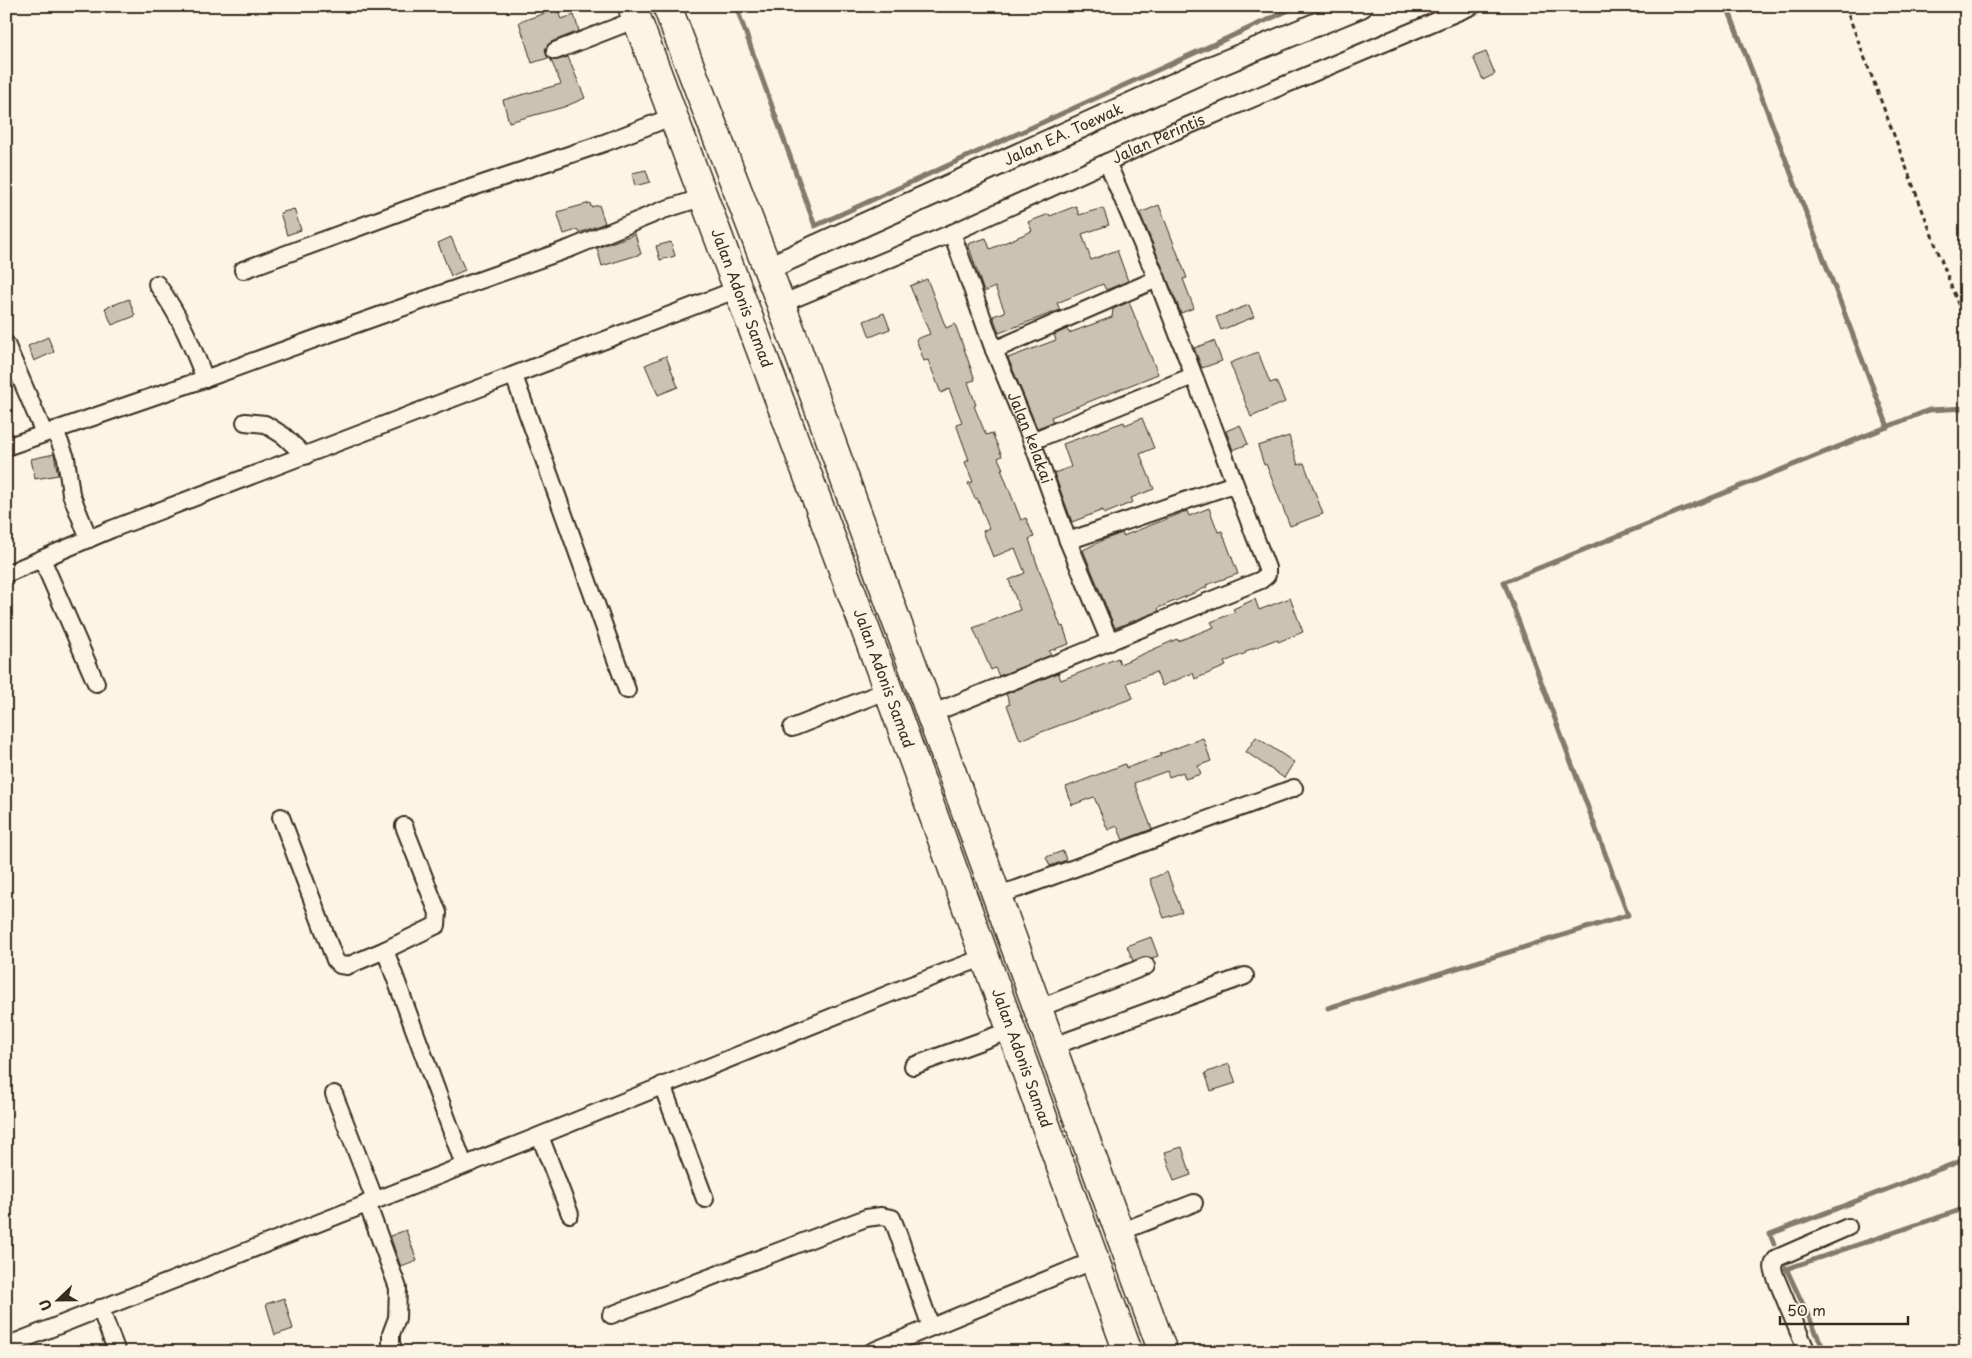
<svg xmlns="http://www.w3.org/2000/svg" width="1972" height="1358" viewBox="0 0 1972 1358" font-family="'Playpen Sans',sans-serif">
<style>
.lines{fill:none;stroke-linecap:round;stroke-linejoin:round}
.stream{stroke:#85796b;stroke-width:5}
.building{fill:#ccc2b3;stroke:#3b2a1e}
.street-casing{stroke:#3b2a1e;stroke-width:20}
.secondary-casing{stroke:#3b2a1e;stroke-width:26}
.highway-casing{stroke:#3b2a1e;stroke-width:31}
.path{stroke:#3b2a1e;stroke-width:3;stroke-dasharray:5 4;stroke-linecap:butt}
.street{stroke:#fcf5e5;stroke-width:16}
.secondary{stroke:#fcf5e5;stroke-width:22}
.highway{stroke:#fcf5e5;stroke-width:28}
.labels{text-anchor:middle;stroke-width:4.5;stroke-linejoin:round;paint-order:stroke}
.street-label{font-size:15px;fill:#3b2a1e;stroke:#fcf5e5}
</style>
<rect width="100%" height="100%" fill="#fcf5e5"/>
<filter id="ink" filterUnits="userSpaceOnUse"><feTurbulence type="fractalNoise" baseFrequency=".02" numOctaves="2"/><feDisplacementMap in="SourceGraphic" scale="10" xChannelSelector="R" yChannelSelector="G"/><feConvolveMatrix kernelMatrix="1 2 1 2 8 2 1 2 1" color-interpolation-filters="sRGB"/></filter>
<g filter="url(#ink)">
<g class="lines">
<g class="stream">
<polyline points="736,6 815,226 1298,6"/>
<polyline points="1727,6 1888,427"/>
<polyline points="1328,1008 1628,915 1504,582 1929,410 1966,408"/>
<polyline points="1774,1244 1770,1234 1966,1159"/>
<polyline points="1786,1268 1825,1352"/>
<polyline points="1786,1269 1966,1208"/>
</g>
</g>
<g class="building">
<polygon points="557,9 561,19 574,15 579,31 551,42 545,49 548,58 532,63 519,22"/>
<polygon points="1486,52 1495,74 1483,80 1473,57"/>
<polygon points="568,57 585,98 564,107 509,122 503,100 561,84 551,60 558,60"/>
<polygon points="646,170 650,182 635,186 632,173"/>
<polygon points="590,203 591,207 599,205 605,223 579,233 577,230 564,234 557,212"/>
<polygon points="1159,205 1187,278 1183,279 1194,308 1181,313 1140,213"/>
<polygon points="1076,206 1079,215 1103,208 1109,225 1082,234 1091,260 1117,250 1128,281 1106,290 1103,284 1057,303 1060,310 999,333 993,316 1005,312 995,287 984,292 968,244 986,238 990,249 1032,231 1028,222 1049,214 1050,216"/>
<polygon points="294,209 301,230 287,235 280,213"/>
<polygon points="635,234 641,254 602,266 597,248"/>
<polygon points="451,237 465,270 451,276 438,243"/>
<polygon points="671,242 675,256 660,260 656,246"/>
<polygon points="927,279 946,328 955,324 963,346 975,380 968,382 976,405 974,406 986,435 992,433 1002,456 998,458 1003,469 1001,469 1021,520 1026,518 1034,537 1029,539 1037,564 1061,627 1063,626 1069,644 1049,651 1051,655 999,676 995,668 991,670 973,628 1020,610 1009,580 1025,573 1015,548 993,557 983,531 989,528 977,498 975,499 968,483 973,482 965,462 969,460 956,424 962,422 949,389 941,393 928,360 924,361 916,339 930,334 910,286"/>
<polygon points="129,299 135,316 112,325 105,308"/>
<polygon points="1129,302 1158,374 1051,417 1053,422 1037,428 1008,358 1056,340 1054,335 1067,329 1069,333 1112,317 1113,309"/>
<polygon points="1249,305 1254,317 1221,330 1216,317"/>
<polygon points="884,313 890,329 870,337 864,321"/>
<polygon points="48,337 54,352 34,361 28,346"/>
<polygon points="1214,341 1222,361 1202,368 1194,348"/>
<polygon points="1258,352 1270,383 1276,381 1285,402 1251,417 1230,363"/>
<polygon points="666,356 678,387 658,395 645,365"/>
<polygon points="1142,418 1154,448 1140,454 1154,489 1131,498 1133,502 1104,514 1103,510 1072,522 1054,473 1071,467 1063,444 1124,422 1125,425"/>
<polygon points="1240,425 1248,444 1233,450 1226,431"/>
<polygon points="1289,436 1298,465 1304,463 1323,514 1290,526 1266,464 1264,465 1258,446"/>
<polygon points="54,454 58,475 35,479 31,459"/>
<polygon points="1209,508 1218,532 1222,531 1238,574 1206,585 1207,587 1192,594 1158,608 1159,611 1115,628 1083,550 1103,540 1122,533 1123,536 1187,511 1189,516"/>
<polygon points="1290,598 1303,632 1278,642 1277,639 1246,651 1246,653 1224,662 1226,666 1195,679 1193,673 1162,686 1156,672 1127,683 1133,698 1020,740 1007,705 1010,704 1006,694 1058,673 1061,680 1118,658 1120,664 1177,639 1178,641 1214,627 1211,622 1235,612 1233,609 1255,599 1259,610"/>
<polygon points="1256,737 1294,762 1284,778 1246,752"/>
<polygon points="1203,738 1211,761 1198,766 1201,774 1185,779 1183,772 1169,777 1167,771 1134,783 1152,829 1123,840 1117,826 1108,830 1094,797 1072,805 1066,787 1125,764 1126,768 1161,756 1160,754"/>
<polygon points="1063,851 1066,860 1050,866 1046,857"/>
<polygon points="1167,872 1182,912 1164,918 1150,879"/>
<polygon points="1151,937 1158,956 1152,958 1143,957 1133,961 1127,946"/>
<polygon points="1229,1064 1236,1083 1211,1091 1205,1073"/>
<polygon points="1182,1147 1191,1175 1174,1181 1165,1152"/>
<polygon points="406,1230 417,1261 401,1267 390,1236"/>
<polygon points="284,1298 293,1329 275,1335 266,1304"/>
</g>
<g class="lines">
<g class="street-casing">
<g id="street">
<polyline points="555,51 637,19"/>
<path id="s1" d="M 952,233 L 994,350 L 1032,441 L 1068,541 L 1110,642"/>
<polyline points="243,270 408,209 604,143 674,116"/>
<path d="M 157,284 C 180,316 191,343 205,379"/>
<path id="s2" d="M 781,304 L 952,233 L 1173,132 L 1472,6"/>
<polyline points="6,344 44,433"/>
<polyline points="994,350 1157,279"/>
<polyline points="514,376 627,690"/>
<polyline points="245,422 265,424 284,436 305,456"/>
<polyline points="55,430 66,458 71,494 89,539"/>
<polyline points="1032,441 1193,376"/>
<polyline points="6,447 210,377 356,324 571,248 663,210 704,197"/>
<polyline points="1068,541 1234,484"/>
<polyline points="42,559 96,683"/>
<polyline points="6,574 112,529 738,289"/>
<polyline points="931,714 1261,580 1267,575 1267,568 1157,279 1107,162"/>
<polyline points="792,728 888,690"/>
<polyline points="281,817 335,960 340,965 347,966 385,950"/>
<polyline points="404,826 438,913 437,925 385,950 464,1165"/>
<polyline points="996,895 1017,889 1294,788"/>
<polyline points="1037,1009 1146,966"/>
<polyline points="1051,1047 1245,976"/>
<polyline points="913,1066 1011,1030"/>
<polyline points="662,1085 705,1199"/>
<polyline points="334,1094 375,1200"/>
<polyline points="540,1136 570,1214"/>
<polyline points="367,1203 398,1288 397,1318 391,1334 391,1343 394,1352"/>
<polyline points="1120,1232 1194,1203"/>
<polyline points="100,1308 117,1352"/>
<polyline points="611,1315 866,1218 881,1216 892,1218 896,1228 931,1327"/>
<polyline points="6,1346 529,1140 911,985 985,957"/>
<polyline points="871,1352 1095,1260"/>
<path d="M 1807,1352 L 1776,1278 C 1773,1270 1771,1265 1777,1258 L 1848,1227"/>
</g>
</g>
<g class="secondary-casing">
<g id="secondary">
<path id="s3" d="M 768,268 L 1213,67 L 1361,6"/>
</g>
</g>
<g class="highway-casing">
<g id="highway">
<path id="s4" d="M 632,6 L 888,690 L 1128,1352"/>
<polyline points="667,6 781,304 1163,1352"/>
</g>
</g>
<polyline class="path" points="1845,6 1966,325"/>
<use href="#street" class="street"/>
<use href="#secondary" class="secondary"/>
<use href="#highway" class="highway"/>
</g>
</g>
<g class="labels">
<g class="street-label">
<text dy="5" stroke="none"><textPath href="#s3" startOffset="324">Jalan EA. Toewak</textPath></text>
<text dy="5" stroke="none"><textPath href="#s2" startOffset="412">Jalan Perintis</textPath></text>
<text dy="5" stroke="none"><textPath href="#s4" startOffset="312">Jalan Adonis Samad</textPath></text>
<text dy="5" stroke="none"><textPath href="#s1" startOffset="219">Jalan kelakai</textPath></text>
<text dy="5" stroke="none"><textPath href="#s4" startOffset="718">Jalan Adonis Samad</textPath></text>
<text dy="5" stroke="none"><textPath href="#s4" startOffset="1122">Jalan Adonis Samad</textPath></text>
</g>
</g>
<rect width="1972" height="1358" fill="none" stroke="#fcf5e5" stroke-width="25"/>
<rect x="12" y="12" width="1947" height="1333" fill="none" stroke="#3b2a1e" stroke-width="2" filter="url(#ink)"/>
<g transform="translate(58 1300) rotate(248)" stroke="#fcf5e5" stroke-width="4" paint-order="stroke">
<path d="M0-4L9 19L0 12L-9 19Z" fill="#3b2a1e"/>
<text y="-8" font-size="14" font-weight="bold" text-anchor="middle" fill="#3b2a1e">U</text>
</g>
<path d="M1780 1316v8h128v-8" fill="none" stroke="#3b2a1e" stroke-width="2.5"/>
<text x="1787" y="1316" font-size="15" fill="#3b2a1e" stroke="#fcf5e5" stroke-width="4" paint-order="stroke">50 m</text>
</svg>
